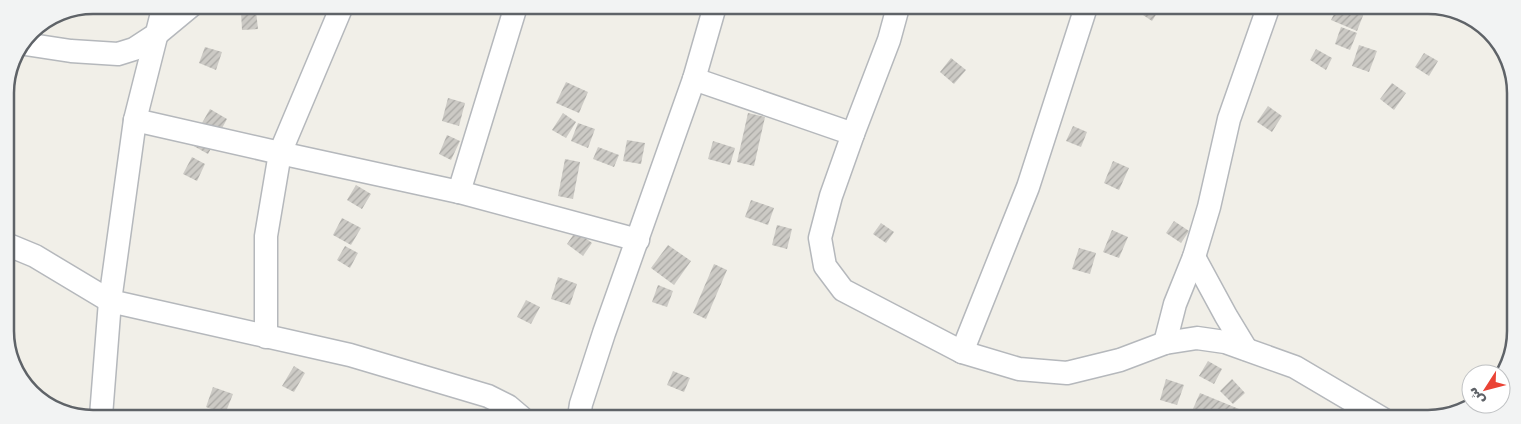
<svg xmlns="http://www.w3.org/2000/svg" width="1521" height="424" viewBox="0 0 1521 424" font-family="'DejaVu Sans','Noto Sans Arabic',sans-serif">
<style>
.building{fill:url(#building-hatch)}
.lines{fill:none;stroke-linecap:round;stroke-linejoin:round}
.street-casing{stroke:#b5b8bc;stroke-width:25}
.street{stroke:#fff;stroke-width:22}
.rim{fill:none;stroke:#5f6368;stroke-width:2.5}
</style>
<defs>
<pattern id="building-hatch" width="6" height="6" patternUnits="userSpaceOnUse" patternTransform="scale(1.25)"><rect width="6" height="6" fill="#cccac5"/><path d="M-1 1l2-2M0 6l6-6M5 7l2-2" fill="none" stroke="#a9a8a4"/></pattern>
</defs>
<rect width="100%" height="100%" fill="#f1efe8"/>
<g class="building">
<polygon points="1144,7 1161,7 1152,21 1140,13"/>
<polygon points="1337,8 1366,8 1357,31 1331,20"/>
<polygon points="256,11 258,29 242,30 241,12"/>
<polygon points="1341,27 1357,33 1350,50 1335,44"/>
<polygon points="1359,45 1377,51 1369,72 1352,66"/>
<polygon points="205,47 222,52 216,70 199,63"/>
<polygon points="1316,49 1332,58 1326,70 1310,60"/>
<polygon points="1424,53 1438,61 1429,76 1415,67"/>
<polygon points="951,58 966,70 954,84 940,72"/>
<polygon points="566,82 588,92 579,113 556,103"/>
<polygon points="1392,83 1406,93 1394,110 1380,99"/>
<polygon points="448,98 465,103 459,126 442,121"/>
<polygon points="1268,106 1282,116 1272,132 1257,122"/>
<polygon points="210,109 227,119 208,154 190,144"/>
<polygon points="563,113 576,122 566,138 552,130"/>
<polygon points="748,113 765,117 754,166 737,162"/>
<polygon points="578,123 595,129 588,148 571,141"/>
<polygon points="1073,126 1087,132 1081,147 1066,141"/>
<polygon points="447,135 460,141 451,160 439,154"/>
<polygon points="627,140 645,143 641,164 623,161"/>
<polygon points="713,141 735,148 730,165 708,159"/>
<polygon points="598,147 619,155 614,167 593,159"/>
<polygon points="192,157 205,164 197,181 183,174"/>
<polygon points="565,159 580,162 573,199 558,196"/>
<polygon points="1113,161 1129,168 1119,190 1104,183"/>
<polygon points="356,185 371,194 362,209 347,200"/>
<polygon points="751,200 774,208 768,225 745,217"/>
<polygon points="342,218 361,228 351,245 333,235"/>
<polygon points="1174,221 1189,231 1181,243 1166,233"/>
<polygon points="881,223 894,232 886,243 873,234"/>
<polygon points="777,225 792,229 787,249 772,245"/>
<polygon points="1112,230 1128,237 1119,258 1103,252"/>
<polygon points="576,231 592,243 583,256 567,244"/>
<polygon points="668,245 691,261 674,285 651,268"/>
<polygon points="345,246 358,253 350,268 337,260"/>
<polygon points="1079,248 1096,253 1090,274 1072,269"/>
<polygon points="714,264 727,270 706,319 693,313"/>
<polygon points="558,277 577,284 570,305 551,299"/>
<polygon points="658,285 673,291 667,307 652,302"/>
<polygon points="526,300 540,307 531,324 517,317"/>
<polygon points="1208,361 1222,369 1214,384 1199,376"/>
<polygon points="294,366 305,373 294,392 282,386"/>
<polygon points="673,371 690,378 684,392 667,385"/>
<polygon points="1166,379 1184,385 1177,405 1160,400"/>
<polygon points="1232,379 1245,393 1233,404 1220,391"/>
<polygon points="213,387 233,394 225,414 206,407"/>
<polygon points="1200,393 1239,409 1235,418 1210,418 1192,411"/>
</g>
<g class="lines">
<g class="street-casing">
<g id="street">
<polyline points="898,7 889,40 853,134 831,196 820,238 825,266 843,290 962,352 1019,369 1067,373 1120,360 1165,343 1197,338 1225,342 1295,367 1383,419"/>
<polyline points="25,44 71,51 118,54 134,49 157,34 192,5"/>
<polyline points="694,79 853,134"/>
<polyline points="135,120 280,153 459,192 638,240"/>
<polyline points="459,192 516,6"/>
<polyline points="6,244 35,256 110,301 350,355 488,396 508,406 521,417"/>
<polyline points="1194,257 1226,316 1246,349"/>
<polyline points="266,337 266,236 280,153 342,6"/>
<polyline points="1165,343 1175,304 1194,257 1209,207 1229,119 1268,8"/>
<polyline points="962,352 1028,187 1086,7"/>
<polyline points="101,416 110,301 135,120 164,5"/>
<polyline points="579,417 581,404 604,333 694,79 715,6"/>
</g>
</g>
<use href="#street" class="street"/>
</g>
<path d="M0 0H1521V424H0ZM93 14H1428A79 79 0 0 1 1507 93V331A79 79 0 0 1 1428 410H93A79 79 0 0 1 14 331V93A79 79 0 0 1 93 14Z" fill="#f2f3f3" fill-rule="evenodd"/>
<path class="rim" d="M93 14H1428A79 79 0 0 1 1507 93V331A79 79 0 0 1 1428 410H93A79 79 0 0 1 14 331V93A79 79 0 0 1 93 14Z"/>
<g transform="translate(1486 389) rotate(234)"><circle r="24" fill="#ffffff" stroke="#bfc1c3"/>
<path d="M0-4L9 19L0 12L-9 19Z" fill="#ea4335"/>
<text y="-8" font-size="14" font-weight="bold" text-anchor="middle" fill="#5f6368">ش</text>
</g>
</svg>
